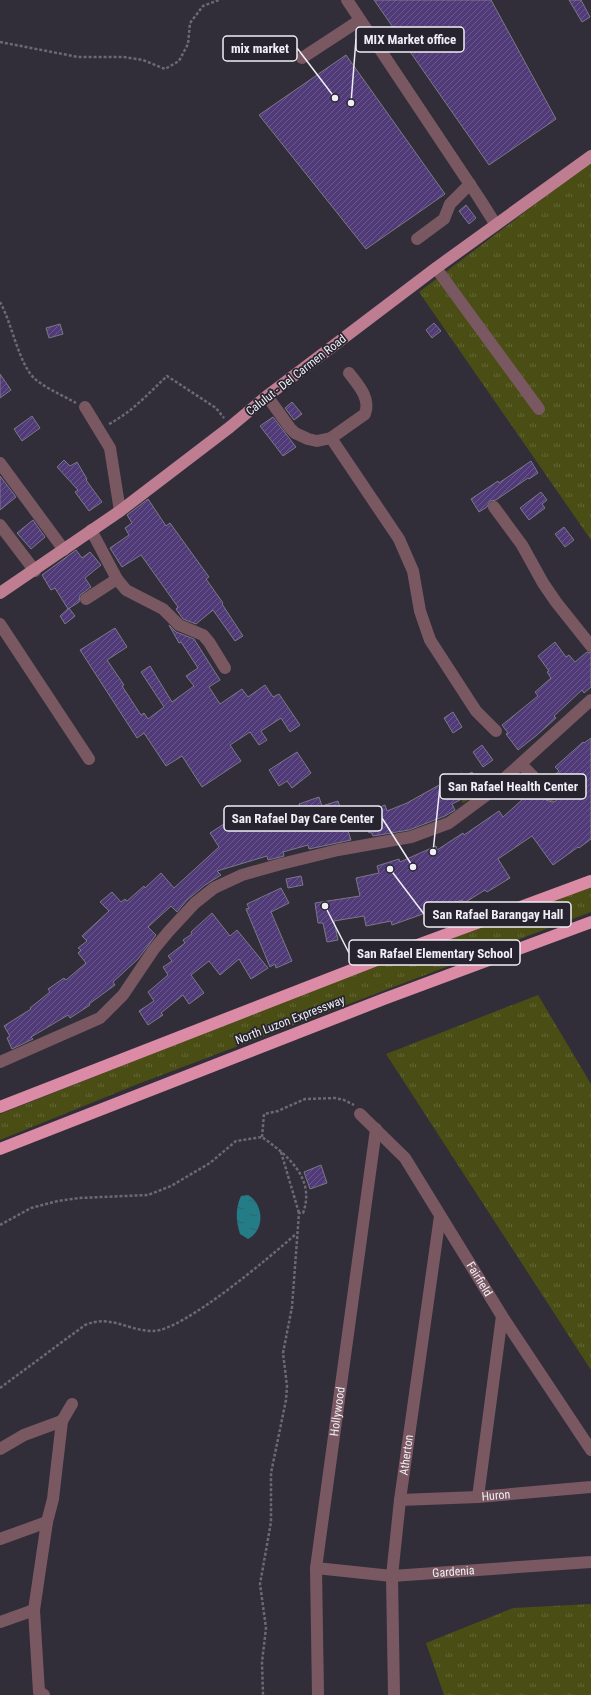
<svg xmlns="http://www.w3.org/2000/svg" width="591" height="1695" viewBox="0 0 591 1695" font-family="'Roboto Condensed',sans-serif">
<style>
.grass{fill:url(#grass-tufts)}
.garden{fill:#4a4e14}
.water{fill:url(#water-ripples)}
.building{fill:url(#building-hatch);stroke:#7b7885}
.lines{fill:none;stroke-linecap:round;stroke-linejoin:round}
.path{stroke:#6b6973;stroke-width:2.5;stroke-dasharray:3 2;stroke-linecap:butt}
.minor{stroke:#795862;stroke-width:12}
.major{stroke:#bf7d92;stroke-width:12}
.highway{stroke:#db8ba5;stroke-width:12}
.labels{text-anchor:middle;stroke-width:3.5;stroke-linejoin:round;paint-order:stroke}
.street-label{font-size:12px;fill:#efeef5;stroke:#27242f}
.leader{fill:none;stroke:#efeef5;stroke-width:1.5}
.callout-dot{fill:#efeef5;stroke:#27242f;stroke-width:1.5}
.callout{fill:#27242f;stroke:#efeef5;stroke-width:1.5}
.callout-label{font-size:13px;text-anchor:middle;font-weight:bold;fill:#efeef5}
</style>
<defs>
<pattern id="grass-tufts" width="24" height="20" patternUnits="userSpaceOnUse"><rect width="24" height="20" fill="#4a4e14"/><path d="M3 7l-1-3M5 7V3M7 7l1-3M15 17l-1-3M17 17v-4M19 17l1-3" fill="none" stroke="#646837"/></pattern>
<pattern id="water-ripples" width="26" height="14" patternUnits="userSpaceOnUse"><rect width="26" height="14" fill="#247c86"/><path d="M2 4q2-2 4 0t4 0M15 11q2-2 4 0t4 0" fill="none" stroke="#34646b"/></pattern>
<pattern id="building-hatch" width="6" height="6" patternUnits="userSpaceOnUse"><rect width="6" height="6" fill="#503b78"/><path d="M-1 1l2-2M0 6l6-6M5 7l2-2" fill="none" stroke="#6a588c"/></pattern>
</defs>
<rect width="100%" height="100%" fill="#312e39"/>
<g class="grass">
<polygon points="591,162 591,540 419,292"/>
<polygon points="591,887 591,912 138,1084 0,1140 0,1114 364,970"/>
<polygon points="538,995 591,1084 591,1370 386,1054"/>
<polygon points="591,1604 591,1695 444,1695 426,1643 513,1608"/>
</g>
<polygon class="garden" points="462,772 476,796 463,803 449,779"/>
<path class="water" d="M 248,1195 C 264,1204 265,1230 248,1239 L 240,1234 C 236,1221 235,1209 241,1196 Z"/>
<g class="building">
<polygon points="374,0 491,0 556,119 489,165"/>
<polygon points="569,0 581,0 590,17 582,22"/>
<polygon points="346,55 445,194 366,249 259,115"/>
<polygon points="466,205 476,218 469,224 459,211"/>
<polygon points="434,323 441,331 432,338 426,330"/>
<polygon points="60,324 63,334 49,338 46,328"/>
<polygon points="0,374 11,390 0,398"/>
<polygon points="292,402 302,414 294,420 285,408"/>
<polygon points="32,416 40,428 22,441 14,429"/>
<polygon points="273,417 296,447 283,456 260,426"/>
<polygon points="64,460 70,466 77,462 87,479 86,480 102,502 89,511 75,492 78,490 57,467"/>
<polygon points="531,461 538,473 529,479 528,478 496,500 490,501 487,507 479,512 471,499 498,481 499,483"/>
<polygon points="0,476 16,497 0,510"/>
<polygon points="541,492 547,500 542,504 545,508 529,520 520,508"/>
<polygon points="148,499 166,526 170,523 209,577 206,579 223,603 222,604 243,636 235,641 213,610 196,624 183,619 176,609 178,607 141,555 122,567 110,548 129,535 125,528 132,523 127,515"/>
<polygon points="33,520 45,537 31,549 17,533"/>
<polygon points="564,527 574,540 565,547 555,534"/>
<polygon points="76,550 82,558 90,552 101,565 85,578 91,587 80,595 79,602 68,609 55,588 51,590 42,575"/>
<polygon points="69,608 75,616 65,624 60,616"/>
<polygon points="169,625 176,632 194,639 220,680 209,687 220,704 242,689 248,697 265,685 273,697 279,694 300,725 290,732 281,718 261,731 267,740 259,745 250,732 230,745 241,761 202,787 182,756 166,766 144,733 137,738 80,650 115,628 127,647 107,660 124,685 122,686 141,715 144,713 148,719 164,707 141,672 150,666 172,702 194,686 186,676 198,668 181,642 179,643"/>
<polygon points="555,642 566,657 569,655 575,662 587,652 591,653 591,687 584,693 582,690 554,716 556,718 537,735 518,750 506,734 508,733 502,725 538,696 535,692 551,678 547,672 549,671 538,656"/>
<polygon points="453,712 462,727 453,733 444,718"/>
<polygon points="591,738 591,839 579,848 578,847 553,865 532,836 498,859 510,878 487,892 485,890 464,903 462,900 392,925 391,921 366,926 364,916 334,921 338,940 327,942 323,923 318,923 315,903 360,896 356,878 379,873 377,866 399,859 400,862 436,846 437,850 463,833 464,835 499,811 503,817 523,799 521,797 528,792 527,790 532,786 546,800 552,802 556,801 558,797 558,793 548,781 559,771 555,767 583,742 584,743"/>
<polygon points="482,745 493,760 483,767 473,752"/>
<polygon points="297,752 311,773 292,788 287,781 279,786 269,770"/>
<polygon points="472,772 480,786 459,798 460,800 452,804 455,810 445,816 409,830 373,836 371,832 369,833 362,814 385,805 387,811 407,803 441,784 444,788"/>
<polygon points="319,797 322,806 338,801 351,840 309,849 308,845 283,852 284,856 268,860 267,856 217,871 221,875 205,885 187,900 177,912 171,906 148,927 156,935 138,959 113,982 115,985 89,1004 90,1005 70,1018 68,1015 31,1037 33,1039 12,1049 7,1038 10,1036 4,1026 31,1009 30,1008 50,992 48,989 64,978 66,980 86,963 78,953 81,950 78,948 87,941 82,936 109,911 100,902 112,892 121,902 125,899 127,901 144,886 145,888 161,873 174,888 219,847 210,833 227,822 231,827 261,819 260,817 269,814 277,829 305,822 299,804"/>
<polygon points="301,876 303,885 288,888 286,879"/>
<polygon points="281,888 289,903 271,912 292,961 276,968 275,964 270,967 246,909 249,908 247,904"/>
<polygon points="212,913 230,936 237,930 268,968 251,979 239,959 220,975 209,961 191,975 204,993 189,1004 183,995 161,1013 163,1015 148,1025 139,1011 154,1001 148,992 168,975 163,967 172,961 168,956 185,943 183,940 192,934 191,932"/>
<polygon points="321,1165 327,1183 310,1189 304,1172"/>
</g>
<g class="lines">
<g class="path">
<polyline points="0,42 78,57 124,57 143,60 165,69 179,61 188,44 190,23 203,6 219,0"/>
<path d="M 0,302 C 12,323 19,365 35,379 C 47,389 62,395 76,403"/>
<path d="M 109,424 C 132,412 149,393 167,376 L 216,408 L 224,418"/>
<polyline points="262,1137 264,1114 278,1111 305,1099 335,1098 344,1100 354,1105"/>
<polyline points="281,1152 299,1213"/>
<path d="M 0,1225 L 31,1208 L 58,1201 L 79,1198 L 148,1195 L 171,1186 L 210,1163 L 236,1141 L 262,1137 C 287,1155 316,1178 303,1213 L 299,1213 L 292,1307 L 283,1353 L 287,1386 L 286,1400 L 271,1473 L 271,1522 L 260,1584 L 266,1628 L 262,1662 L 263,1695"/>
<path d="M 0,1388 L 85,1325 C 110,1314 128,1331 153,1331 C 183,1331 271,1256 296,1234"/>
</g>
<g class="minor">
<polyline points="347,0 479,198 496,225"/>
<polyline points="302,58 360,20"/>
<polyline points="417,239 444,219 450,204 470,184"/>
<polyline points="436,268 539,409"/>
<path d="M 267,396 L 290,428 L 295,433 L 308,439 L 317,441 L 331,438 L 365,414 C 371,398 358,385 349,373"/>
<polyline points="85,407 110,448 120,511"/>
<polyline points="331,438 399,539 413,571 420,611 430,640 476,711 496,731"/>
<polyline points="0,463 64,550"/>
<polyline points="494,507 522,545 543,583 556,602 591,646"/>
<polyline points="0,525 35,571"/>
<polyline points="91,530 117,579 126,590 163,609 179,625 203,635 209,642 225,668"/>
<polyline points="86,599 117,579"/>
<polyline points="0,624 89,759"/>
<polyline points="521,764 551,795"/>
<polyline points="0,1062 100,1018 123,995 154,949 169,931 195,903 214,888 242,875 281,864 338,850 411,837 449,823 484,797 591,700"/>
<path id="s1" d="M 360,1114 L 405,1158 L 502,1316 L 591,1450"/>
<polyline points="0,1449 24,1435 62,1421"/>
<polyline points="478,1497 502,1316"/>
<path id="s2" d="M 400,1500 L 478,1497 L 591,1487"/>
<polyline points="0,1539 47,1522"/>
<path id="s3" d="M 316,1568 L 392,1576 L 591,1562"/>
<polyline points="0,1622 34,1610"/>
<polyline points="44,1695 39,1692 34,1610 47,1522 53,1499 62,1421 72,1404"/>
<path id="s4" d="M 318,1695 L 316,1568 L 376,1129"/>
<path id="s5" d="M 394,1695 L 392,1576 L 400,1500 L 440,1216"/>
</g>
<polyline class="major" points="0,593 120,511 230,427 267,396 436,268 591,156"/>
<g class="highway">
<polyline points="0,1107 382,958 591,881"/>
<polyline points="0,1149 384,999 591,922"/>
</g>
</g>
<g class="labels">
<g class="street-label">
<text transform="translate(296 375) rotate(-38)" y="4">Calulut - Del Carmen Road</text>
<text transform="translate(290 1020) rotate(-21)" y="4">North Luzon Expressway</text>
<text dy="4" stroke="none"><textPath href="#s1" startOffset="205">Fairfield</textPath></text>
<text dy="4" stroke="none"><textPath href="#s4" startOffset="285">Hollywood</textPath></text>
<text dy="4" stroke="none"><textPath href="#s5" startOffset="241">Atherton</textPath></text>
<text dy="4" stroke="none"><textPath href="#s2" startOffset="96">Huron</textPath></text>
<text dy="4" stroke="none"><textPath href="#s3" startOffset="138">Gardenia</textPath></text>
</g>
</g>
<path class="leader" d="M351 103L356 39M335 98L297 48M433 852L440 786M413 867L382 818M390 869L424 914M325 906L349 953"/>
<g class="callout-dot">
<circle cx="351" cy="103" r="4"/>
<circle cx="335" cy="98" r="4"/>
<circle cx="433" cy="852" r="4"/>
<circle cx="413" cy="867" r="4"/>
<circle cx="390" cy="869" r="4"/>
<circle cx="325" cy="906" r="4"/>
</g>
<g class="callout">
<rect x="356" y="27" width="108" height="25" rx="4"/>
<rect x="223" y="36" width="74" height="25" rx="4"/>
<rect x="440" y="774" width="146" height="25" rx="4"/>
<rect x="224" y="806" width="158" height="25" rx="4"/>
<rect x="424" y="902" width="147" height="25" rx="4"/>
<rect x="349" y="940" width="171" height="25" rx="4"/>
</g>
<g class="callout-label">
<text x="410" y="44">MIX Market office</text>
<text x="260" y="53">mix market</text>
<text x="513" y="791">San Rafael Health Center</text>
<text x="303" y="823">San Rafael Day Care Center</text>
<text x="498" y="919">San Rafael Barangay Hall</text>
<text x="435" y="958">San Rafael Elementary School</text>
</g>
</svg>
